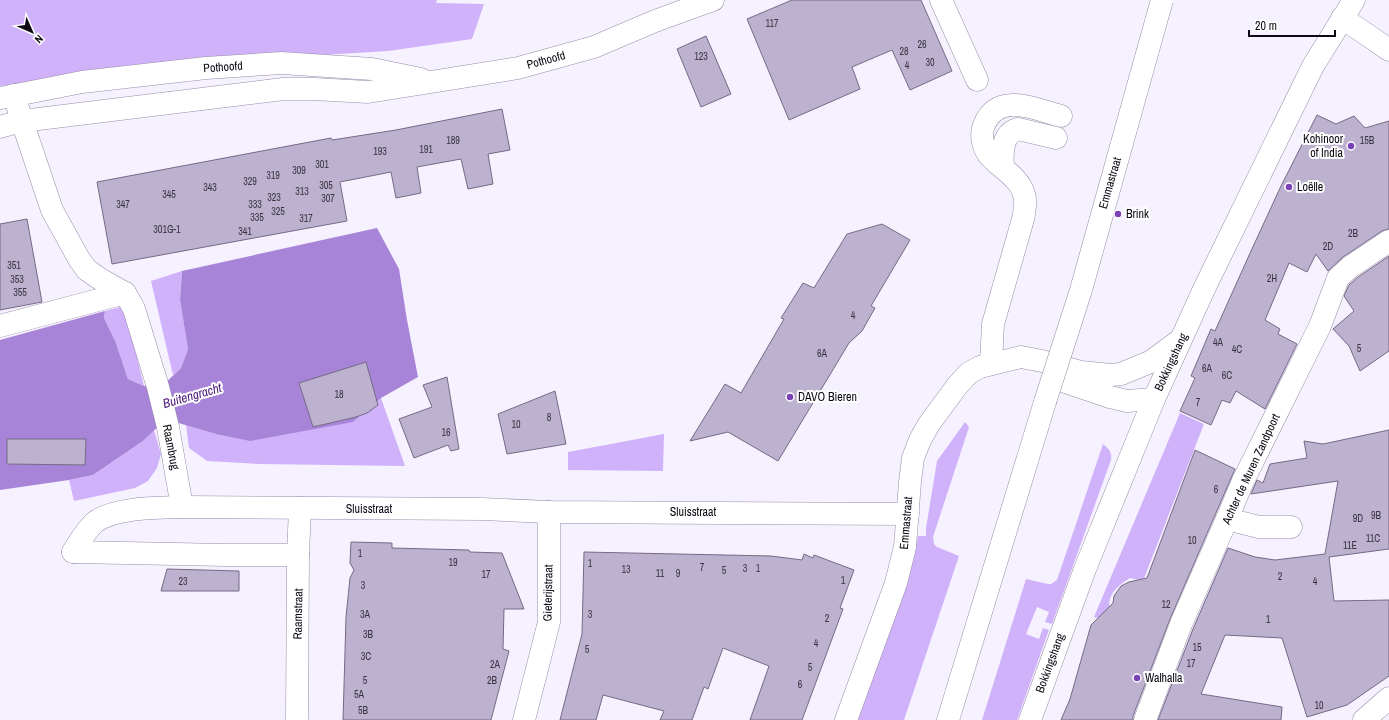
<svg xmlns="http://www.w3.org/2000/svg" width="1389" height="720" viewBox="0 0 1389 720" font-family="'Archivo Narrow',sans-serif">
<style>
.green{fill:#d0b2fb}
.water{fill:#a884d8}
.building{fill:#bcb1cf;stroke:#756a86}
.lines{fill:none;stroke-linecap:round;stroke-linejoin:round}
.minor-casing{stroke:#978ca8;stroke-width:23}
.major-casing{stroke:#978ca8;stroke-width:23}
.minor{stroke:#fff;stroke-width:22}
.major{stroke:#fff;stroke-width:22}
.major-bridge-casing{stroke:#978ca8;stroke-width:23;stroke-linecap:butt}
.major-bridge{stroke:#fff;stroke-width:22}
.poi-dot{fill:#7b41b7;stroke:#fff;stroke-width:1.5}
.labels{text-anchor:middle;stroke-width:4;stroke-linejoin:round;paint-order:stroke}
.number-label{font-size:10px;fill:#393342}
.street-label{font-size:12px;fill:#0d0913;stroke:#fff}
.poi-label{font-size:12px;fill:#0d0913;stroke:#fff;text-anchor:start}
.water-label{font-size:13px;font-style:italic;fill:#4d187c;stroke:#fff}
</style>
<rect width="100%" height="100%" fill="#f6f1fe"/>
<g class="green">
<polygon points="0,0 437,0 436,3 484,4 472,39 388,51 131,67 26,84 0,86"/>
<polygon points="182,271 180,300 188,349 181,368 173,375 151,281"/>
<polygon points="124,306 144,386 128,379 116,343 104,318 105,311"/>
<polygon points="381,398 405,466 260,464 207,461 189,448 186,425 216,434 353,422"/>
<path d="M 1180,413 L 1204,424 L 1143,581 L 1130,578 C 1120,584 1106,595 1110,609 C 1111,613 1116,619 1119,623 L 1094,617 Z"/>
<polygon points="965,422 969,427 933,537 934,544 937,547 959,556 904,720 857,720 909,573 918,536 926,536 926,528 937,461"/>
<polygon points="154,430 161,454 157,468 148,481 135,488 74,501 69,480 93,475 143,441"/>
<polygon points="664,434 663,471 568,470 568,452"/>
<path d="M 1103,444 C 1109,449 1112,452 1111,460 L 1052,624 L 1045,622 L 1049,612 L 1037,607 L 1026,634 L 1039,639 L 1043,628 L 1049,630 L 1017,720 L 982,720 L 1026,579 L 1048,584 L 1051,584 L 1057,580 Z"/>
</g>
<polygon class="water" points="377,228 399,269 407,320 418,377 381,398 353,422 250,441 216,434 175,422 164,421 143,441 93,475 69,480 0,490 0,340 105,311 104,318 116,343 128,379 144,386 161,387 181,368 188,349 180,300 182,271"/>
<g class="building">
<polygon points="792,0 921,0 952,71 910,90 892,50 852,67 860,89 789,120 747,19"/>
<polygon points="706,36 731,94 701,107 677,49"/>
<polygon points="502,109 510,150 488,154 493,184 468,189 461,159 417,167 421,193 396,198 391,172 340,182 347,221 112,264 97,182 331,138 332,140 396,130"/>
<polygon points="1317,115 1336,124 1354,116 1365,128 1389,121 1389,229 1382,231 1343,257 1328,271 1316,254 1307,272 1289,263 1265,320 1280,329 1278,334 1297,344 1265,409 1236,391 1230,403 1222,400 1211,425 1180,411 1195,378 1191,376 1211,329 1215,331 1251,251 1281,186"/>
<polygon points="27,219 42,302 0,310 0,224"/>
<polygon points="882,224 910,240 871,306 875,308 862,331 849,343 778,461 728,432 690,441 725,384 741,393 784,319 781,318 803,283 814,288 847,234"/>
<polygon points="1389,256 1389,351 1360,371 1349,346 1333,329 1354,311 1344,296 1349,285 1358,277"/>
<polygon points="366,362 378,405 367,413 356,417 313,427 299,383"/>
<polygon points="447,377 459,449 451,451 448,445 414,458 399,419 432,407 423,385"/>
<polygon points="555,391 566,444 507,454 498,414"/>
<polygon points="1389,430 1389,549 1329,557 1334,601 1389,600 1389,676 1347,705 1307,717 1282,638 1225,635 1201,694 1282,707 1281,720 1158,720 1193,629 1228,548 1255,557 1275,560 1325,554 1338,481 1251,494 1257,480 1263,483 1270,464 1307,458 1304,441 1323,444"/>
<polygon points="7,439 86,439 85,465 7,464"/>
<polygon points="1195,450 1235,469 1170,619 1133,716 1133,720 1061,720 1070,699 1091,625 1113,603 1114,596 1121,586 1129,582 1147,578"/>
<polygon points="351,542 392,543 392,548 469,550 470,552 502,553 524,609 504,609 503,649 509,651 491,720 343,720 346,617 350,578 354,570 350,563"/>
<polygon points="584,552 771,556 802,560 804,554 813,558 814,555 854,570 840,608 843,609 802,720 750,720 769,666 723,648 708,689 704,687 692,720 660,720 664,711 603,695 596,720 560,720 582,634"/>
<polygon points="167,569 239,571 239,591 161,591"/>
</g>
<g class="lines">
<g class="minor-casing">
<g id="minor">
<polyline points="941,0 977,80"/>
<polyline points="1342,18 1366,34 1389,50"/>
<polyline points="14,95 22,121 52,210 79,259 87,270 100,279 125,293 134,309 158,387 168,427 182,507"/>
<polyline points="1,98 82,82 206,68 281,63 372,69 421,79"/>
<polyline points="0,127 22,121 283,89 314,89 368,92 518,68 594,47 655,21 713,0"/>
<path d="M 1003,167 C 1002,154 1002,133 1018,129 L 1056,138"/>
<polyline points="0,326 125,293"/>
<path d="M 991,364 L 993,324 L 1023,219 C 1025,209 1027,199 1022,189 C 1015,174 998,167 988,154 C 983,146 980,135 984,125 C 998,91 1035,109 1061,116"/>
<polyline points="1057,379 1110,397 1127,401 1154,399"/>
<polyline points="1227,519 1259,527 1291,527"/>
<path d="M 73,552 C 80,541 86,530 95,522 C 115,507 158,508 182,507 L 483,509 L 549,512 L 908,514"/>
<polyline points="73,552 226,555 298,555"/>
<polyline points="297,720 298,555 300,508"/>
<polyline points="524,720 549,622 549,512"/>
<polyline points="846,720 896,583 905,547 910,482 913,458 920,440 929,424 957,386 969,373 980,367 1021,357 1042,361 1081,372 1111,375 1121,374 1150,362 1180,340"/>
<polyline points="1030,720 1085,569 1154,399 1204,289 1313,66 1354,0"/>
<polyline points="1145,720 1181,624 1227,519 1243,481 1320,326 1338,278 1350,267 1389,241"/>
<polyline points="1364,720 1389,698"/>
</g>
</g>
<g class="major-casing">
<polyline id="major" points="948,720 1045,402"/>
</g>
<use href="#minor" class="minor"/>
<use href="#major" class="major"/>
<g class="major-bridge-casing">
<polyline id="major-bridge" points="1045,402 1081,290 1162,0"/>
</g>
<use href="#major-bridge" class="major-bridge"/>
</g>
<g class="poi-dot">
<circle cx="1351" cy="146" r="4"/>
<circle cx="1289" cy="187" r="4"/>
<circle cx="1118" cy="214" r="4"/>
<circle cx="790" cy="397" r="4"/>
<circle cx="1137" cy="678" r="4"/>
</g>
<g class="labels">
<g class="number-label">
<text x="772" y="27">117</text>
<text x="922" y="48">26</text>
<text x="904" y="55">28</text>
<text x="701" y="60">123</text>
<text x="930" y="66">30</text>
<text x="907" y="69">4</text>
<text x="453" y="144">189</text>
<text x="1367" y="144">15B</text>
<text x="426" y="153">191</text>
<text x="380" y="155">193</text>
<text x="322" y="168">301</text>
<text x="299" y="174">309</text>
<text x="273" y="179">319</text>
<text x="250" y="185">329</text>
<text x="326" y="189">305</text>
<text x="210" y="191">343</text>
<text x="302" y="195">313</text>
<text x="169" y="198">345</text>
<text x="274" y="201">323</text>
<text x="328" y="202">307</text>
<text x="123" y="208">347</text>
<text x="255" y="208">333</text>
<text x="278" y="215">325</text>
<text x="257" y="221">335</text>
<text x="306" y="222">317</text>
<text x="167" y="233">301G-1</text>
<text x="245" y="235">341</text>
<text x="1353" y="237">2B</text>
<text x="1328" y="250">2D</text>
<text x="14" y="269">351</text>
<text x="1272" y="282">2H</text>
<text x="17" y="283">353</text>
<text x="20" y="296">355</text>
<text x="853" y="319">4</text>
<text x="1218" y="346">4A</text>
<text x="1359" y="352">5</text>
<text x="1237" y="353">4C</text>
<text x="822" y="357">6A</text>
<text x="1207" y="372">6A</text>
<text x="1227" y="379">6C</text>
<text x="339" y="398">18</text>
<text x="1198" y="406">7</text>
<text x="549" y="421">8</text>
<text x="516" y="428">10</text>
<text x="446" y="436">16</text>
<text x="1216" y="493">6</text>
<text x="1376" y="519">9B</text>
<text x="1358" y="522">9D</text>
<text x="1373" y="542">11C</text>
<text x="1192" y="544">10</text>
<text x="1350" y="549">11E</text>
<text x="360" y="557">1</text>
<text x="453" y="566">19</text>
<text x="590" y="567">1</text>
<text x="702" y="571">7</text>
<text x="745" y="572">3</text>
<text x="758" y="572">1</text>
<text x="626" y="573">13</text>
<text x="724" y="574">5</text>
<text x="660" y="577">11</text>
<text x="678" y="577">9</text>
<text x="486" y="578">17</text>
<text x="1280" y="580">2</text>
<text x="843" y="584">1</text>
<text x="183" y="585">23</text>
<text x="1315" y="585">4</text>
<text x="363" y="589">3</text>
<text x="1166" y="608">12</text>
<text x="365" y="618">3A</text>
<text x="590" y="618">3</text>
<text x="827" y="622">2</text>
<text x="1268" y="623">1</text>
<text x="368" y="638">3B</text>
<text x="816" y="647">4</text>
<text x="1197" y="651">15</text>
<text x="587" y="653">5</text>
<text x="366" y="660">3C</text>
<text x="1191" y="667">17</text>
<text x="495" y="668">2A</text>
<text x="810" y="671">5</text>
<text x="365" y="684">5</text>
<text x="492" y="684">2B</text>
<text x="800" y="688">6</text>
<text x="359" y="698">5A</text>
<text x="1319" y="709">10</text>
<text x="363" y="714">5B</text>
</g>
<g class="street-label">
<text transform="translate(546 60) rotate(-15)" y="4">Pothoofd</text>
<text transform="translate(223 67) rotate(-4)" y="4">Pothoofd</text>
<text transform="translate(1110 183) rotate(-74)" y="4">Emmastraat</text>
<text transform="translate(1171 362) rotate(-65)" y="4">Bokkingshang</text>
<text transform="translate(171 447) rotate(79)" y="4">Raambrug</text>
<text transform="translate(1251 469) rotate(-65)" y="4">Achter de Muren Zandpoort</text>
<text x="369" y="513">Sluisstraat</text>
<text x="693" y="516">Sluisstraat</text>
<text transform="translate(906 523) rotate(-85)" y="4">Emmastraat</text>
<text transform="translate(548 593) rotate(-89)" y="4">Gieterijstraat</text>
<text transform="translate(298 614) rotate(-89)" y="4">Raamstraat</text>
<text transform="translate(1050 663) rotate(-70)" y="4">Bokkingshang</text>
</g>
<g class="poi-label">
<text x="1343" y="143" text-anchor="end">Kohinoor<tspan x="1343" dy="14">of India</tspan></text>
<text x="1297" y="191">Loëlle</text>
<text x="1126" y="218">Brink</text>
<text x="798" y="401">DAVO Bieren</text>
<text x="1145" y="682">Walhalla</text>
</g>
<g class="water-label">
<text transform="translate(192 395) rotate(-16)" y="5">Buitengracht</text>
</g>
</g>
<g transform="translate(32 32) rotate(135)" stroke="#ffffff" stroke-width="3" paint-order="stroke">
<path d="M0-3L7 15L0 10L-7 15Z" fill="#0d0913"/>
<text y="-6" font-size="11" font-weight="bold" text-anchor="middle" fill="#0d0913">N</text>
</g>
<path d="M1249 30v6h86v-6" fill="none" stroke="#0d0913" stroke-width="2"/>
<text x="1255" y="30" font-size="12" fill="#0d0913" stroke="#ffffff" stroke-width="3" paint-order="stroke">20 m</text>
</svg>
